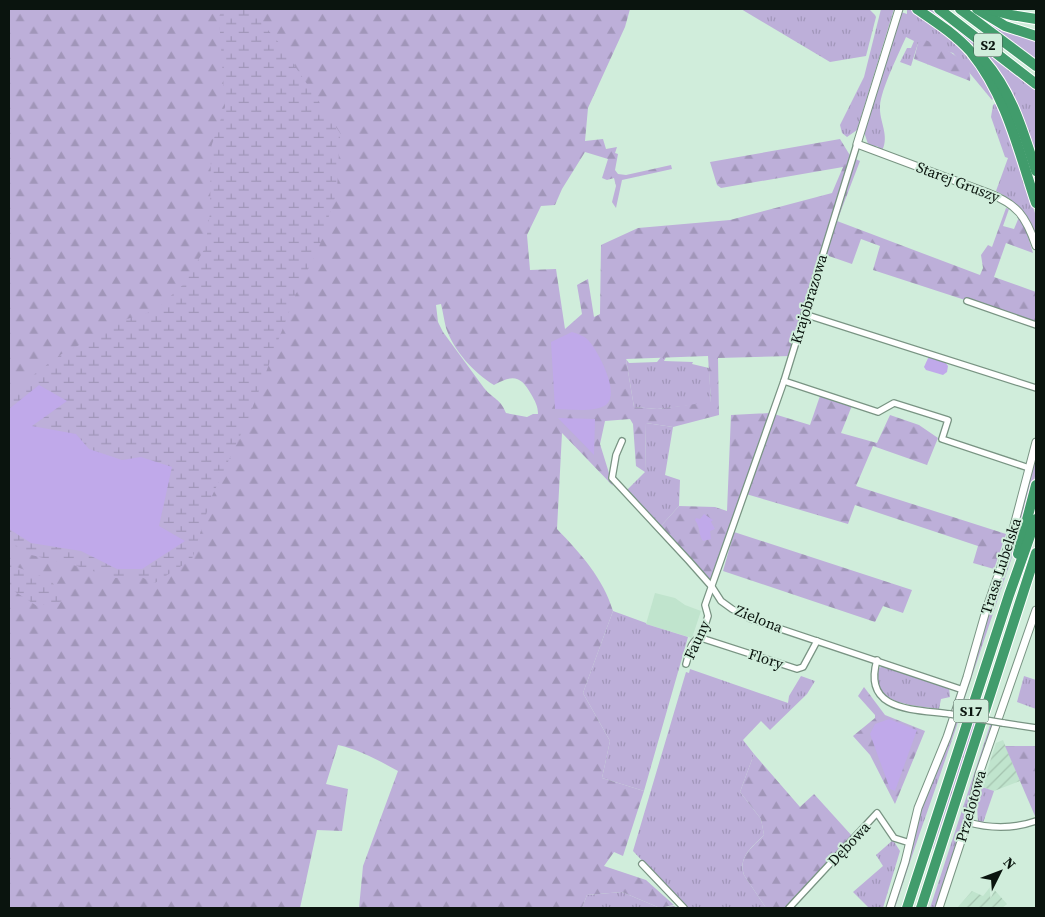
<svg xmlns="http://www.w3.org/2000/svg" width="1045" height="917" viewBox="0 0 1045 917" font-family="'Source Serif 4',serif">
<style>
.built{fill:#c0e4cd}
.industrial{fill:url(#industrial-furrows)}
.grass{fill:url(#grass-tufts)}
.forest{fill:url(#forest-firs);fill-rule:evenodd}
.wetland{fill:url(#wetland-marsh)}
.water{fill:#c0a9ea}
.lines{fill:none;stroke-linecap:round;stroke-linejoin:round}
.minor-casing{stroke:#799483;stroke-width:8}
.tertiary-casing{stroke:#799483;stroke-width:9}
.motorway-casing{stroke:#fff;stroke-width:12}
.minor{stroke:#fff;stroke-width:5.5}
.tertiary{stroke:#fff;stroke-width:7}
.motorway{stroke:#419c6c;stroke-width:10}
.minor-bridge-casing{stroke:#799483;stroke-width:8;stroke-linecap:butt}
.minor-bridge{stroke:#fff;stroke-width:5.5}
.labels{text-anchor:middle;stroke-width:4;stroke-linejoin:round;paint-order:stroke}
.shield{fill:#d0eddb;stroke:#45554c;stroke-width:1}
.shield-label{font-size:14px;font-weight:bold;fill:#0a140e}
.street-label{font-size:15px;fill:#0a140e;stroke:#d0eddb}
</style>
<defs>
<pattern id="industrial-furrows" width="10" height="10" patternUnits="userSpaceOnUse" patternTransform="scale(1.25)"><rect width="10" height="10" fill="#c0e4cd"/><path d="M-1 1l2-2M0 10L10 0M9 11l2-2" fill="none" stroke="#a4c3af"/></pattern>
<pattern id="grass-tufts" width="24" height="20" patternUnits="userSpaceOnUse" patternTransform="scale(1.25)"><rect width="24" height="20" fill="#bdafd9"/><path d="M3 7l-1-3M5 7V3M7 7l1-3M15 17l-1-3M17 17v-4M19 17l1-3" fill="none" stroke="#a196b9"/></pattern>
<pattern id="forest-firs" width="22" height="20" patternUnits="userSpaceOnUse" patternTransform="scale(1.25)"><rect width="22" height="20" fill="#bdafd9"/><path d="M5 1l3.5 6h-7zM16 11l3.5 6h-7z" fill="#a196b9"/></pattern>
<pattern id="wetland-marsh" width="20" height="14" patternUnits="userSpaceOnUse" patternTransform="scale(1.25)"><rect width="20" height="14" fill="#bdafd9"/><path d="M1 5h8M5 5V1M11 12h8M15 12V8" fill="none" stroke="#a196b9"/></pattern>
</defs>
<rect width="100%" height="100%" fill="#d0eddb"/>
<polygon class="built" points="655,593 675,598 685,605 701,611 692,638 646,624"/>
<g class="industrial">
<polygon points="1003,740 1020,781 994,791 982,787 996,743"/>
<polygon points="991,886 1007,904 1002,908 957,908 972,891 983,896"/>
</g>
<g class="grass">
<polygon points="741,9 869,9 875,15 876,17 866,56 830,62"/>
<polygon points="881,9 894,9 857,130 847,137 842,133 840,125 864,77"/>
<path d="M 907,9 L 911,9 L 920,15 L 954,41 L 976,68 L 994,97 L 992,100 L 953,53 L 918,43 L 911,66 L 900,62 L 907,48 L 911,48 L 914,41 L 906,37 C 899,53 881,89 880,106 C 879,122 890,135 882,151 L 877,146 L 874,148 L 868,144 L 864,132 L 901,12 L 907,14 Z"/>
<polygon points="926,9 930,9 972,38 1036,89 1036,159 990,60 961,34"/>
<polygon points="981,15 1036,40 1036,61 980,17"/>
<path d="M 997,102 L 1036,216 L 1036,238 C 1029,215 1017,202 996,191 L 1008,158 L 1005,157 L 991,117 L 993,105 Z"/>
<polygon points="661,357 666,357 664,361 693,362 692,364 709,368 711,403 657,409 634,407 626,359 629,363 657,362"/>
<polygon points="646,423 673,427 665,475 680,480 679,506 661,526 626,491 645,472"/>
<polygon points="1036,452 1036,473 1013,554 960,712 958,712 999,582"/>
<polygon points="613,611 646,623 646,624 688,637 644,791 602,778 610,741 583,693"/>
<path d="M 883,666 L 949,687 L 950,697 L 941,699 L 939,709 C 915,705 867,705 879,668 Z"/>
<path d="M 690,669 L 788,703 L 789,696 L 801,676 L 815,681 L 807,694 L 770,730 L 761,721 L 743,740 L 754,754 L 740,792 L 761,819 L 764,835 C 752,847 738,857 744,875 L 766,908 L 687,908 L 633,851 L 686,672 L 689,673 Z"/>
<polygon points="1024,676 1036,680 1036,709 1017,702"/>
<path d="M 956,719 L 959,719 C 938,783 915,844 895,908 L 892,908 L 920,810 Z"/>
<polygon points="973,722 976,722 933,849 931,848"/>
<polygon points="990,725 993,725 969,806 936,908 930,908"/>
<polygon points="982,787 994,791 983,823 978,822 977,805"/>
<polygon points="893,840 900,851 883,908 869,908 853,892 883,866 876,855"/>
<polygon points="622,892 660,908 674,906 677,908 582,908 587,895"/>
</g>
<g class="forest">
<path d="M 9,9 L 630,9 L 625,27 L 588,108 L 585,141 L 603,139 L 606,149 L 617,147 L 615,153 L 618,154 L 615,170 L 618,174 L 626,175 L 671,165 L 672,169 L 622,180 L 616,208 L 612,202 L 616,186 L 614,178 L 607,180 L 602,178 L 608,159 L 585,152 L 562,189 L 555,205 L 541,206 L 527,235 L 530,270 L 556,269 L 565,329 L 582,314 L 577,285 L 588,279 L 594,317 L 600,314 L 601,245 L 638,228 L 730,220 L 832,193 L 843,167 L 721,188 L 717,185 L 710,162 L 840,139 L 851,157 L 860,161 L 837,221 L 980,275 L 983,268 L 981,255 L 988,245 L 992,247 L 1006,208 L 1009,209 L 1003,226 L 1014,229 L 1019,217 L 1026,230 L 1033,253 L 1006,243 L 994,277 L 1036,292 L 1036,323 L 873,270 L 880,246 L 861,239 L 852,264 L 823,254 L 791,356 L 718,358 L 719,415 L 673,427 L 646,423 L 645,472 L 636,466 L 633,424 L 630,419 L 605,421 L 600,444 L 613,486 L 562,433 L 557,529 C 581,554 603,578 613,611 L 583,693 L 610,741 L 602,778 L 644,791 L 623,856 L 614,852 L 604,866 L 646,880 L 674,905 L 660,908 L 622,892 L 587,895 L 582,908 L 359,908 L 363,866 L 398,771 C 378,760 360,750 338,745 L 326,784 L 348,789 L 342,831 L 317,830 L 300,908 L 9,908 ZM 441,304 C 443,312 444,320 446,328 C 454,351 474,373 494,385 C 513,374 521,376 531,394 C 535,401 538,406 538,414 L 533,414 L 527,417 L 506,413 C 500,398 494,400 484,388 L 443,332 L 438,322 L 436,305 ZM 708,356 L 711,402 L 657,409 L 634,407 L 626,359 Z"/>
<path d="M 923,39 C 938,45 974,60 970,81 L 914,59 L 918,43 Z"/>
<polygon points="821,393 853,403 841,433 877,443 890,415 919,425 938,438 927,465 873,446 856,486 1006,534 994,569 973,563 978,546 855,505 848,524 746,494 774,414 810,425"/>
<polygon points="770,413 711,582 661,526 679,506 715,507 727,511 731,415"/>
<polygon points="734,532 912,590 903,613 883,606 875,622 723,571"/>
<polygon points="864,687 885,715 925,731 895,804 870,755 853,736 875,718 875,715 858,696"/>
<polygon points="1005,746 1036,746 1036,815 1035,816"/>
<path d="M 754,754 L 800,807 L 814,794 L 853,837 L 785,908 L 766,908 L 744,875 C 738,856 753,847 764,835 L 761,819 L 740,792 Z"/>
</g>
<g class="wetland">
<polygon points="222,9 250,9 280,44 340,133 337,191 319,247 296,294 248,419 212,496 192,559 155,583 141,577 115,578 77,566 27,554 9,540 9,398 32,376 63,353 98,336 127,319 154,311 185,283 205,248 210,213 211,147 225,107 219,17"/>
<polygon points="9,560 17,567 51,580 64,601 37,606 14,591 9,585"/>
</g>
<g class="water">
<path d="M 572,332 C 578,334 585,336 589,341 C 598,351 621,394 606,405 C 593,413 570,409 555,409 L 551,342 Z"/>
<polygon points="929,356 945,362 948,366 947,372 943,375 926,370 924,367"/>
<polygon points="39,385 67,401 32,426 76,434 89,449 122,460 141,457 172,467 159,526 185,541 142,569 117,569 81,551 31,543 9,529 9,409"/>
<polygon points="558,418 595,419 594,455"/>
<path d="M 704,514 L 713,520 L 711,522 L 715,529 L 710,531 L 711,539 L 703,541 C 698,534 701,528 695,520 L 696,518 L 700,519 Z"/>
<polygon points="889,719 917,730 895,791 890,789 870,734 875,724"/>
</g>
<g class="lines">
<g class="minor-casing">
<g id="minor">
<polyline points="967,301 1036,325"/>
<polyline points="804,314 1036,388"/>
<polyline points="784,381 878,412 894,403 948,420 942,439 1029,468"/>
<polyline points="622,441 616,455 612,478 689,561 712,587 721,601 732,609 751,619 963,690"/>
<polyline points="701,638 797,669 803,667 817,641"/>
<path d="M 877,660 C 862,712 914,709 950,714"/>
<path d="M 686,664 C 689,655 690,639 701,638 L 708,616 L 705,605 L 784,381 L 857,144"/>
<polyline points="1003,723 1036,728"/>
<path d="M 967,822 C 991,829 1013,829 1036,821"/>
<polyline points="642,864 684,908"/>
<polyline points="789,908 877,813 894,838 910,843"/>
</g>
</g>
<g class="tertiary-casing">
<g id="tertiary">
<path d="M 899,9 L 857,144 L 988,193 C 1017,204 1026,216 1036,246"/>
<polyline points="890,908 905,862 918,808 947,737 967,677 987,607 1010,541 1036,442"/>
<polyline points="939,908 970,814 979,774 1036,610"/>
</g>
</g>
<g class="motorway-casing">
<g id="motorway">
<path d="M 917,9 C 936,22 956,35 971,52 C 1006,95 1019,152 1036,203"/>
<polyline points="939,9 1036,84"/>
<polyline points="960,9 1036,66"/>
<polyline points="977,9 1005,26 1036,36"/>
<polyline points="988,9 1011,15 1036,19"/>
<path d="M 984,60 C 1012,92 1023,132 1036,171"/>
<polyline points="1018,554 1036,485"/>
<polyline points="907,908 1009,595 1036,519"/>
<polyline points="921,908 1036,553"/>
</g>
</g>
<use href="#minor" class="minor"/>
<use href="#tertiary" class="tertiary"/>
<use href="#motorway" class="motorway"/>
<g class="minor-bridge-casing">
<polyline id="minor-bridge" points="950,714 1003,723"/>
</g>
<use href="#minor-bridge" class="minor-bridge"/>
</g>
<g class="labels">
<g class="shield">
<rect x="974" y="33.5" width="28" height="23" rx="4"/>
<rect x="953.5" y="699.5" width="35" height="23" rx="4"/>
</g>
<g class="shield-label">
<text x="988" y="50">S2</text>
<text x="971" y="716">S17</text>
</g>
<g class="street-label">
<text transform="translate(958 182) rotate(21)" y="5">Starej Gruszy</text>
<text transform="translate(809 299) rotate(-73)" y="5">Krajobrazowa</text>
<text transform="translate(1001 566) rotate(-72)" y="5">Trasa Lubelska</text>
<text transform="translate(759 619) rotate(22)" y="5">Zielona</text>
<text transform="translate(697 640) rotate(-65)" y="5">Fauny</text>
<text transform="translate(766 659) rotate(18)" y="5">Flory</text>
<text transform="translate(971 806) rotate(-74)" y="5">Przelotowa</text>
<text transform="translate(849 844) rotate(-47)" y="5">Dębowa</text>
</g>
</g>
<rect width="1045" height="917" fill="none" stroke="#0a140e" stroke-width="20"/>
<g transform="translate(1000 872) rotate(48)" stroke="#d0eddb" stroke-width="4" paint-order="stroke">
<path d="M0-4L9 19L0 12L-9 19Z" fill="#0a140e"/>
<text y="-8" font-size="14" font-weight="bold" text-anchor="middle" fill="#0a140e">N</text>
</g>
</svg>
